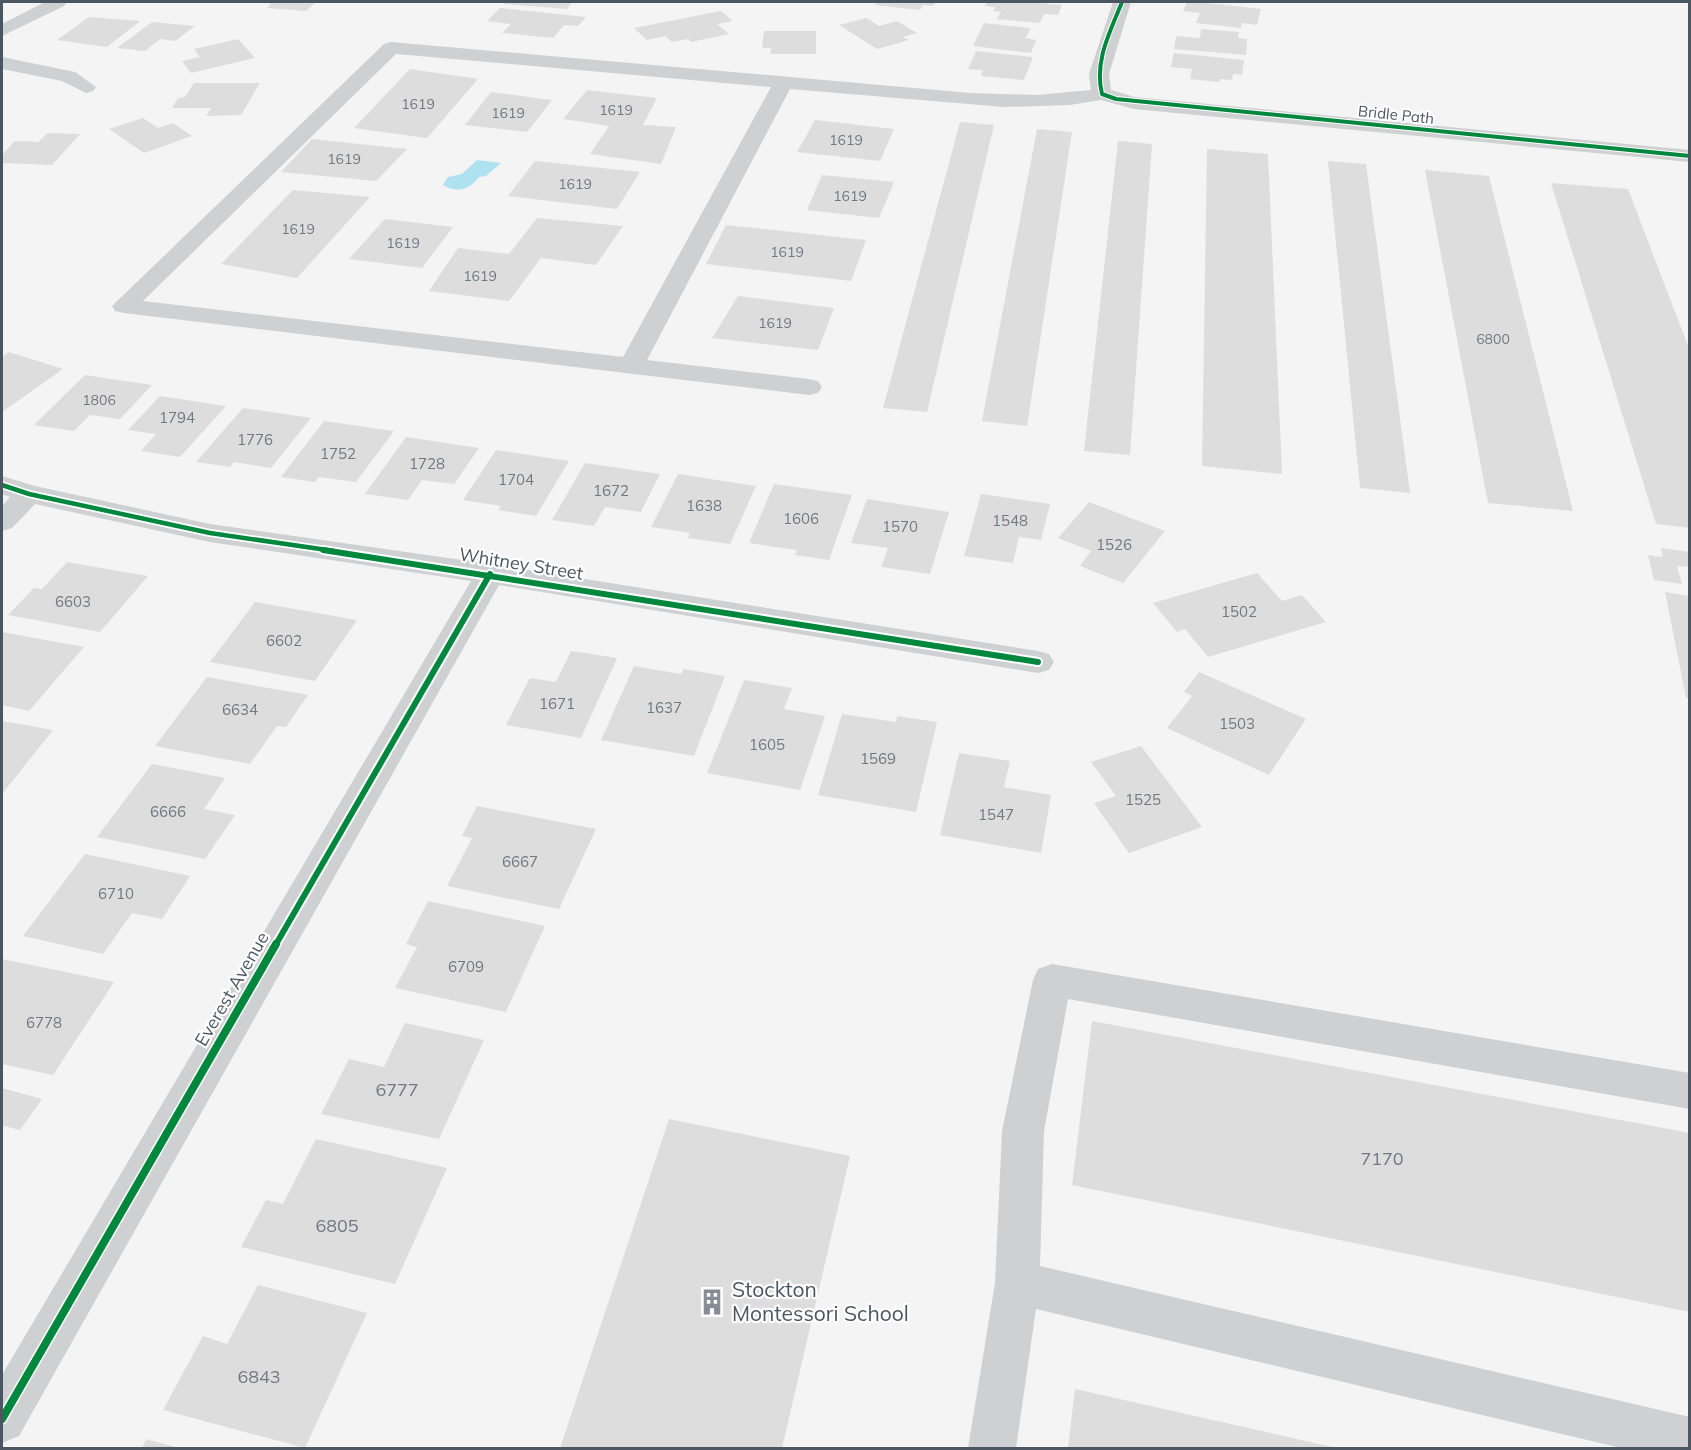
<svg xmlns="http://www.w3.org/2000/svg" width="1691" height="1450" viewBox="0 0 1691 1450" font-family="Mulish,sans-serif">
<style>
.water{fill:#aee2f0}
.building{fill:#ddddde}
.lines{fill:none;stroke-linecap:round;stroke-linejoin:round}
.minor{fill:#ced0d2;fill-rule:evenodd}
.cycleway-far3-casing{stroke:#fff;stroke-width:6}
.cycleway-far2-casing{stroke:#fff;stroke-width:8}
.cycleway-far1-casing{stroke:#fff;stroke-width:10}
.cycleway-casing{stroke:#fff;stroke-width:11}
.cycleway-far3{stroke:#00873e;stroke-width:4}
.cycleway-far2{stroke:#00873e;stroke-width:4.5}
.cycleway-far1{stroke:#00873e;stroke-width:6}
.cycleway{stroke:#00873e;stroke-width:8}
.labels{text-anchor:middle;stroke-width:4.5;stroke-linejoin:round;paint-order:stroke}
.far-number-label{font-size:14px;fill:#707881}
.far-street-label{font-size:15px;fill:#4a5661;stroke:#fff}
.number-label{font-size:15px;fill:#707881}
.street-label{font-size:18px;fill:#4a5661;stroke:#fff}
.near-number-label{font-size:18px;fill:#707881}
.near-poi-label{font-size:21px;fill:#4a5661;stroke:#fff;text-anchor:start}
</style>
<rect width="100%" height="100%" fill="#f4f4f4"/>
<path class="water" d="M 477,160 L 501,163 L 486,176 L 479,177 C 470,189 457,194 443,185 L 448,177 L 462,174 Z"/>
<g class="building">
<polygon points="264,2 316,2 306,11 267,8 271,4"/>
<polygon points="506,2 572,2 567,9 504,4"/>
<polygon points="877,2 936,2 933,6 923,5 920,10 874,5"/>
<polygon points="987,2 1028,2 1062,5 1058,15 1044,14 1040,23 997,19 1001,12 993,11 995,7 985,6"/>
<polygon points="1187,2 1197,2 1261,9 1257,25 1242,23 1241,28 1196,23 1200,13 1183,11"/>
<polygon points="500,8 586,17 578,26 564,25 553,38 502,33 511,24 487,21"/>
<polygon points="721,11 733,21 717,24 729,34 691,42 688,39 672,42 665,36 647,40 634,28"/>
<polygon points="89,17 140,21 107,47 57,40"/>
<polygon points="866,18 879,26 897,21 917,33 903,37 909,40 877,49 839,25"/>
<polygon points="152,22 195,26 175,41 160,39 145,51 117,48"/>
<polygon points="984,23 1030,28 1026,38 1036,40 1031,53 973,46"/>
<polygon points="1201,29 1239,32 1238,38 1247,39 1246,55 1174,49 1176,36 1200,38"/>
<polygon points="764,31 816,31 816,54 770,54 771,48 762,48"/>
<polygon points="238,39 255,58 191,73 182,61 200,57 194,49"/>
<polygon points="976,51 1033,57 1024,80 981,76 983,70 968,69"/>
<polygon points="1174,53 1244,60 1242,75 1233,74 1232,80 1220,79 1219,82 1190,79 1192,69 1171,67"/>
<polygon points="410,69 478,79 427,138 354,128"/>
<polygon points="194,83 260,83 241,115 206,116 211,108 172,108 178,98 185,97"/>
<polygon points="587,90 657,98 643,125 676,127 661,164 590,154 609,126 563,119"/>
<polygon points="491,92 552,100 527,132 465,125"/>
<polygon points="143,118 158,128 173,123 192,136 144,153 109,129"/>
<polygon points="815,120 894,129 880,161 797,152"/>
<polygon points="960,122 994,125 927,412 883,408"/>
<polygon points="1037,129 1072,132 1027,426 982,421"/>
<polygon points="48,133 80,134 52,165 2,163 2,155 15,141 38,142"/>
<polygon points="312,139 407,149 376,181 281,172"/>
<polygon points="1118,141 1152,144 1130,455 1084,451"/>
<polygon points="1207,149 1268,154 1282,474 1202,466"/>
<polygon points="535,161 640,172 617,209 508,196"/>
<polygon points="1328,161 1366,164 1410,493 1360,488"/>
<polygon points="1425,170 1489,176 1573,511 1488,503"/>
<polygon points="822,175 894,182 879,218 807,210"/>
<polygon points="1551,183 1628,189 1690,351 1690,528 1656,524"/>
<polygon points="293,190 370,197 297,278 221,264"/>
<polygon points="537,218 623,226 596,265 541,258 509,301 429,291 458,248 509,254"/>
<polygon points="385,219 453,227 422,268 349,259"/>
<polygon points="726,225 866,240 851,281 706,264"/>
<polygon points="738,296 834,308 818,350 712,338"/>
<polygon points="9,352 63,369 2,412 2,357"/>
<polygon points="85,375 152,385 120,419 90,415 74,431 34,425"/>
<polygon points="160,396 226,406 180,457 141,451 156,434 128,430"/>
<polygon points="243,408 311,418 271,468 234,462 230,467 196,462"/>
<polygon points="324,421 394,431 356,482 319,477 315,482 281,477"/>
<polygon points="406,437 479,448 454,484 422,480 408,500 365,494"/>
<polygon points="496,450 569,461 536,516 498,510 501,506 463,500"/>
<polygon points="585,463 660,474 641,512 605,507 594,526 552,520"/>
<polygon points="678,474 756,486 730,544 688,538 690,533 651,527"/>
<polygon points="774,484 852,495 829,560 795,555 797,550 749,543"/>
<polygon points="981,494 1050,504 1041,540 1019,537 1013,563 964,556"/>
<polygon points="867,499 949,512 930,574 881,567 888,548 851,543"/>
<polygon points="1089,502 1165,531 1123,583 1080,566 1091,551 1058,538"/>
<polygon points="1661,548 1690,552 1690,567 1677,566 1682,584 1654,580 1648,555 1663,557"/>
<polygon points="67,562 148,576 100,632 8,615 34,588 42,589"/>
<polygon points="1257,573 1282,601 1302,595 1326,622 1208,657 1185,629 1177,632 1153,603"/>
<polygon points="1665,592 1690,596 1690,698 1686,698"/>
<polygon points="255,602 357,620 315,681 210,662"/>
<polygon points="2,632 84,647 29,711 2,705"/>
<polygon points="571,651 617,658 581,738 506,725 530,678 556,682"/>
<polygon points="634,666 681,674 684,669 725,676 694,756 601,740"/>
<polygon points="1199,672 1306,719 1269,775 1167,728 1192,696 1184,692"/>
<polygon points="207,677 308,695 286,727 277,726 250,764 155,746"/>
<polygon points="744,680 792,688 784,709 825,716 800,790 707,773"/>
<polygon points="842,714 896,722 897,716 937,722 916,812 818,795"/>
<polygon points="2,721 53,730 2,794"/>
<polygon points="1141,746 1202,827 1129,853 1094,803 1116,796 1091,762"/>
<polygon points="959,753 1010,761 1004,787 1051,795 1041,853 940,835"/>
<polygon points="152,764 225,778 204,809 235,815 205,859 97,837"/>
<polygon points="477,806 596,829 559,909 447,886 472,838 462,836"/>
<polygon points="85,854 190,876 162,919 132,913 103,954 23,936"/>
<polygon points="428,901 545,926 506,1012 395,988 417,947 406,944"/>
<polygon points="2,959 114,982 53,1075 2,1064"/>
<polygon points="1092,1021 1690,1133 1690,1312 1072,1185"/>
<polygon points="405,1023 484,1040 439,1139 321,1114 349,1059 384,1067"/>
<polygon points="2,1088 42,1099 20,1130 4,1126 2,1130"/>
<polygon points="669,1119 850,1156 782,1448 560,1448"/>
<polygon points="316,1139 447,1168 395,1284 241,1247 266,1200 283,1204"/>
<polygon points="258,1285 367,1313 305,1448 163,1410 203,1336 227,1344"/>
<polygon points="1075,1389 1337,1448 1068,1448"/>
<polygon points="146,1439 179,1448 142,1448"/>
</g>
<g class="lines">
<g class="minor">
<polygon points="45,2 67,2 64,6 2,36 2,24"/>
<path d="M 1113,2 L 1131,2 L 1109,74 L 1111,90 L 1135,97 L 1690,150 L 1690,162 L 1134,109 L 1101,100 L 1070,105 L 1004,107 L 790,89 L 647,360 L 809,379 L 818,381 L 822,387 L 818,393 L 809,395 L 124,313 L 115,311 L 112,306 L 384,44 L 391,42 L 971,93 L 1037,95 L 1091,90 L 1089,74 ZM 396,54 L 771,87 L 623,357 L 143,301 Z"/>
<polygon points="2,57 75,72 96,87 93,91 86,93 62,81 2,69"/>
<polygon points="2,476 35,486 210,524 490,564 1038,651 1049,654 1054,662 1049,670 1038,673 499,585 19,1436 2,1443 2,1375 471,581 210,542 35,504 12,528 2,531 2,506 10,497 2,494"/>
<polygon points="1052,964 1690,1073 1690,1109 1068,999 1044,1131 1040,1266 1690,1417 1690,1448 1621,1448 1036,1309 1016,1448 968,1448 995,1283 1002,1131 1033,980 1038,969"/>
</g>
<g class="cycleway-far3-casing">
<path id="cycleway-far3" d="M 1122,2 C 1110,32 1094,61 1102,94 L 1116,99 L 1690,156"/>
</g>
<g class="cycleway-far2-casing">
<polyline id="cycleway-far2" points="2,485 29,494 210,533 334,551"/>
</g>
<g class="cycleway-far1-casing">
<g id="cycleway-far1">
<polyline points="323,550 1038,662"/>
<polyline points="275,946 490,574"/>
</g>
</g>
<g class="cycleway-casing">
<polyline id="cycleway" points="2,1419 276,944"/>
</g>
<use href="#cycleway-far3" class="cycleway-far3"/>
<use href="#cycleway-far2" class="cycleway-far2"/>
<use href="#cycleway-far1" class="cycleway-far1"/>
<use href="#cycleway" class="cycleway"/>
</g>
<defs>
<g id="building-bare" transform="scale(2.07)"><path d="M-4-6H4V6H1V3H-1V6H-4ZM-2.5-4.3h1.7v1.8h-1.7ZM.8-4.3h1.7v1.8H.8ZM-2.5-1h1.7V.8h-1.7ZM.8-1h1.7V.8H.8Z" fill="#868d94" stroke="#fff" stroke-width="2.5" paint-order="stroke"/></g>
</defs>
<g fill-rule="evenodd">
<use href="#building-bare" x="712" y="1302"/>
</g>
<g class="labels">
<g class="far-number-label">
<text x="418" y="109">1619</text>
<text x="616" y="115">1619</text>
<text x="508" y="118">1619</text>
<text x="846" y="145">1619</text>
<text x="344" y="164">1619</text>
<text x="575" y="189">1619</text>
<text x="850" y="201">1619</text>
<text x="298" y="234">1619</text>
<text x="403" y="248">1619</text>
<text x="787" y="257">1619</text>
<text x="480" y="281">1619</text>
<text x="775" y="328">1619</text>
<text x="1493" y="344">6800</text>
<text x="99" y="405">1806</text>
</g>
<g class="far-street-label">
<text transform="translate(1396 115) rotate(6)" y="5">Bridle Path</text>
</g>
<g class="number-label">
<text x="177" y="423">1794</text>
<text x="255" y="445">1776</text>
<text x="338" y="459">1752</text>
<text x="427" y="469">1728</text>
<text x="516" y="485">1704</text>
<text x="611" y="496">1672</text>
<text x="704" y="511">1638</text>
<text x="801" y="524">1606</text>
<text x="1010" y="526">1548</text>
<text x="900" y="532">1570</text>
<text x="1114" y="550">1526</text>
<text x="73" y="607">6603</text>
<text x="1239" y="617">1502</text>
<text x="284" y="646">6602</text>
<text x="557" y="709">1671</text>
<text x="664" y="713">1637</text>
<text x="240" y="715">6634</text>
<text x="1237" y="729">1503</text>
<text x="767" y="750">1605</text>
<text x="878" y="764">1569</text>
<text x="1143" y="805">1525</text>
<text x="168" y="817">6666</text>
<text x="996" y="820">1547</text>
<text x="520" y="867">6667</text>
<text x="116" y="899">6710</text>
<text x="466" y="972">6709</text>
<text x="44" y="1028">6778</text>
</g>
<g class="street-label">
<text transform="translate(521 564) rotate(9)" y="6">Whitney Street</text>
<text transform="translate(232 989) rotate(-60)" y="6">Everest Avenue</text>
</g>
<g class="near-number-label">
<text x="397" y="1096">6777</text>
<text x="1382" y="1165">7170</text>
<text x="337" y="1232">6805</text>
<text x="259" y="1383">6843</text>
</g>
<g class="near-poi-label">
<text x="732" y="1297">Stockton<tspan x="732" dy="24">Montessori School</tspan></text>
</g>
</g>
<rect width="1691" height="1450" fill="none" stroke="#4a5661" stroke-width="6"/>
</svg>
